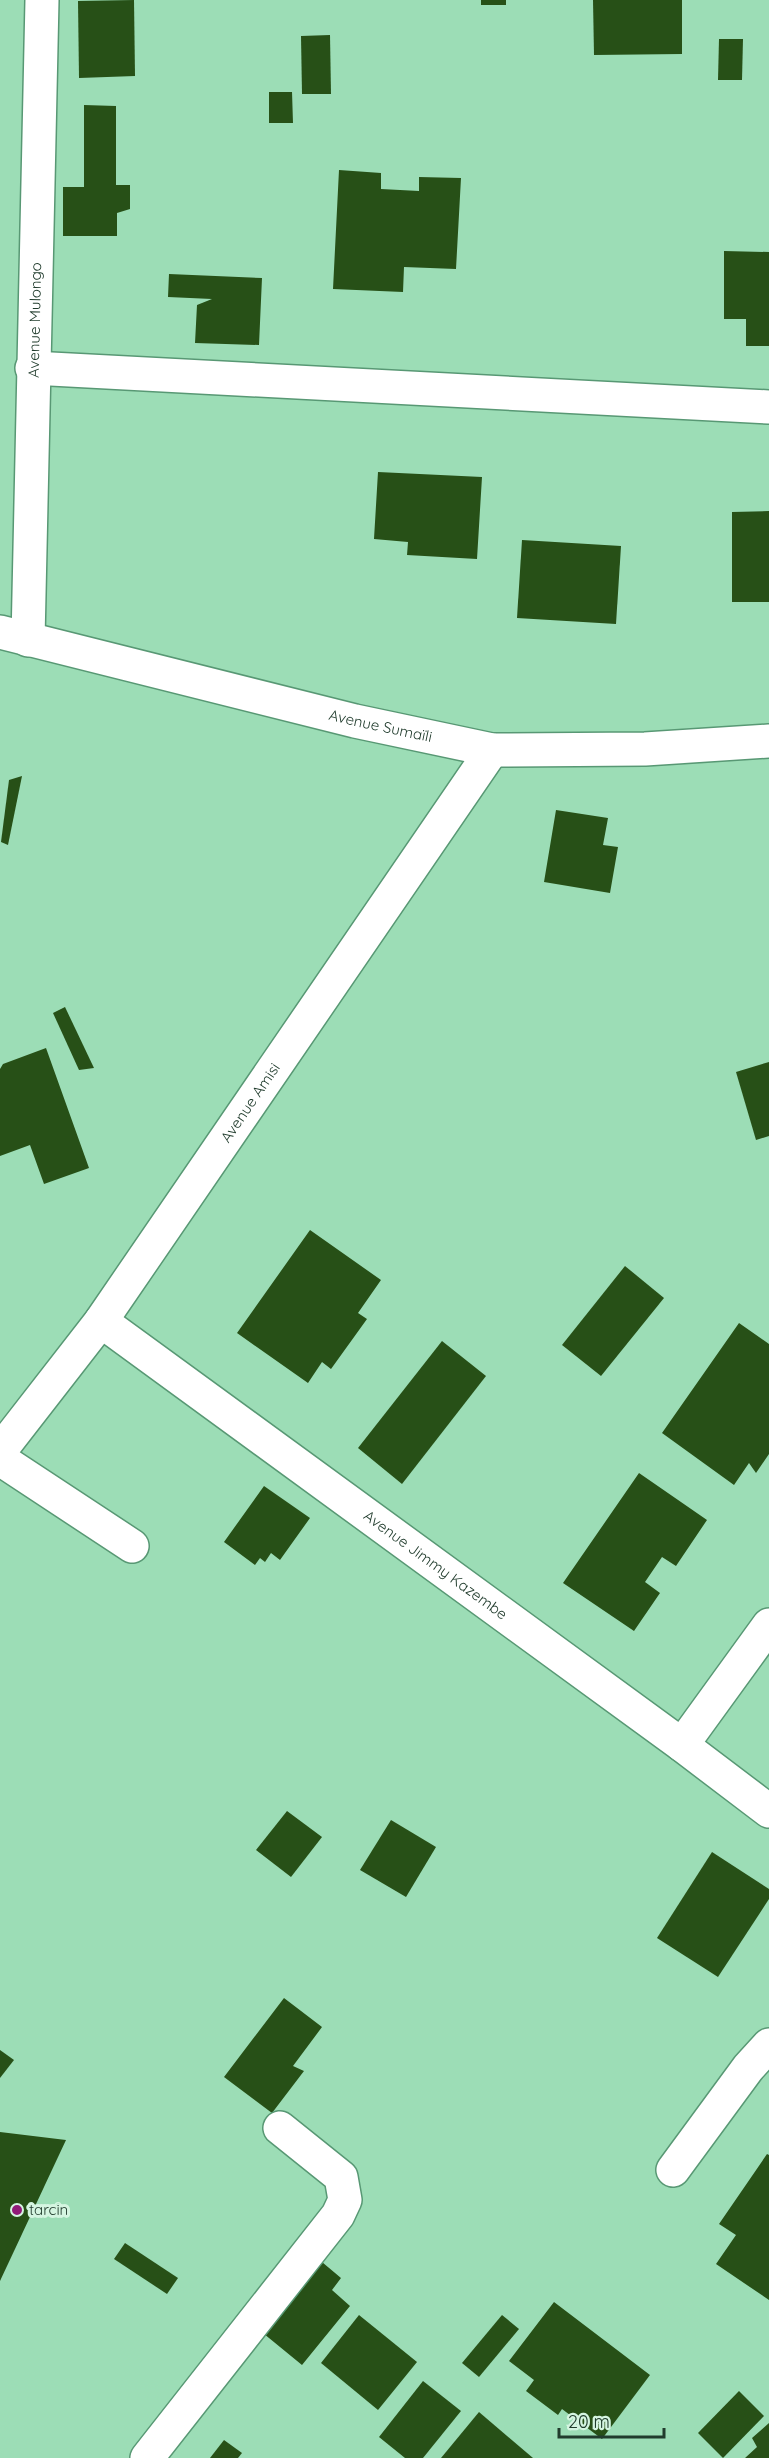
<svg xmlns="http://www.w3.org/2000/svg" width="769" height="2458" viewBox="0 0 769 2458" font-family="Quicksand,sans-serif">
<style>
.building{fill:#275017}
.lines{fill:none;stroke-linecap:round;stroke-linejoin:round}
.minor-casing{stroke:#589874;stroke-width:36}
.minor{stroke:#fff;stroke-width:33}
.poi-dot{fill:#911a79;stroke:#d5f5e1;stroke-width:2}
.labels{text-anchor:middle;stroke-width:6;stroke-linejoin:round;paint-order:stroke}
.street-label{font-size:15px;fill:#213c2d;stroke:#d5f5e1}
.poi-label{font-size:15px;fill:#213c2d;stroke:#d5f5e1;text-anchor:start}
</style>
<rect width="100%" height="100%" fill="#9cddb6"/>
<g class="building">
<polygon points="134,0 135,76 79,78 78,1"/>
<rect x="481" y="0" width="25" height="5"/>
<polygon points="593,0 682,0 682,54 594,55"/>
<polygon points="330,35 331,94 302,94 301,36"/>
<polygon points="719,39 743,39 742,80 718,80"/>
<polygon points="269,92 292,92 293,123 269,123"/>
<polygon points="84,105 116,106 116,185 130,185 130,209 117,213 117,236 63,236 63,187 84,187"/>
<polygon points="339,170 381,173 381,189 419,191 419,177 461,178 456,269 404,267 403,292 333,289"/>
<polygon points="724,251 769,252 769,346 746,346 746,319 724,319"/>
<polygon points="169,274 262,278 259,345 195,343 197,305 212,299 168,297"/>
<polygon points="378,472 482,477 477,559 407,555 408,542 374,539"/>
<polygon points="769,511 769,602 732,602 732,512"/>
<polygon points="522,540 621,546 616,624 517,618"/>
<polygon points="22,776 8,845 1,842 9,780"/>
<polygon points="556,810 608,818 603,845 618,847 610,893 544,882"/>
<polygon points="65,1007 94,1068 79,1070 53,1013"/>
<polygon points="46,1048 89,1168 44,1184 30,1145 0,1156 0,1069 3,1064"/>
<polygon points="769,1062 769,1136 756,1140 736,1072"/>
<polygon points="310,1230 381,1280 358,1313 367,1319 331,1369 322,1362 308,1383 237,1333"/>
<polygon points="625,1266 664,1298 601,1376 562,1345"/>
<polygon points="739,1323 769,1344 769,1454 756,1473 749,1463 734,1485 662,1433"/>
<polygon points="442,1341 486,1376 402,1484 358,1448"/>
<polygon points="639,1473 707,1520 676,1566 662,1557 645,1582 660,1593 634,1631 563,1583"/>
<polygon points="264,1486 310,1518 280,1560 271,1553 265,1562 260,1558 255,1565 224,1542"/>
<polygon points="287,1811 322,1837 291,1877 256,1850"/>
<polygon points="391,1820 436,1847 406,1897 360,1870"/>
<polygon points="712,1852 769,1889 769,1899 718,1977 657,1938"/>
<polygon points="284,1998 322,2027 293,2066 304,2071 272,2113 224,2077"/>
<polygon points="0,2050 14,2060 0,2078"/>
<polygon points="0,2132 66,2140 0,2281"/>
<polygon points="767,2154 769,2155 769,2300 716,2264 736,2235 719,2224"/>
<polygon points="125,2243 178,2278 167,2294 114,2259"/>
<polygon points="316,2257 341,2278 332,2290 350,2306 302,2365 258,2329"/>
<polygon points="554,2302 650,2375 602,2439 562,2409 558,2415 526,2391 534,2380 509,2361"/>
<polygon points="359,2315 417,2362 378,2410 321,2363"/>
<polygon points="502,2315 519,2329 479,2377 462,2363"/>
<polygon points="423,2381 461,2411 423,2458 405,2458 379,2437"/>
<polygon points="739,2391 764,2416 723,2458 698,2433"/>
<polygon points="479,2412 533,2458 441,2458"/>
<polygon points="769,2423 769,2458 745,2458 757,2447 752,2438"/>
<polygon points="224,2440 242,2453 238,2458 210,2458"/>
</g>
<g class="lines">
<g class="minor-casing">
<g id="minor">
<path d="M 32,368 C 278,383 524,392 769,407"/>
<path id="s1" d="M 0,632 L 355,721 L 492,750 L 645,749 L 769,741"/>
<path id="s2" d="M 28,640 L 42,0"/>
<path id="s3" d="M 101,1321 L 682,1745 L 769,1811"/>
<path id="s4" d="M 0,1451 L 101,1321 L 492,750"/>
<polyline points="0,1459 132,1546"/>
<polyline points="682,1745 769,1625"/>
<polyline points="673,2170 748,2068 769,2045"/>
<polyline points="147,2458 338,2215 345,2200 341,2177 280,2128"/>
</g>
</g>
<use href="#minor" class="minor"/>
</g>
<circle class="poi-dot" cx="17" cy="2210" r="6"/>
<g class="labels">
<g class="street-label">
<text dy="5" stroke="none"><textPath href="#s2" startOffset="320">Avenue Mulongo</textPath></text>
<text dy="5" stroke="none"><textPath href="#s1" startOffset="392">Avenue Sumaïli</textPath></text>
<text dy="5" stroke="none"><textPath href="#s4" startOffset="429">Avenue Amisi</textPath></text>
<text dy="5" stroke="none"><textPath href="#s3" startOffset="414">Avenue Jimmy Kazembe</textPath></text>
</g>
<g class="poi-label">
<text x="29" y="2215">tarcin</text>
</g>
</g>
<path d="M559 2428v9h105v-9" fill="none" stroke="#213c2d" stroke-width="3"/>
<text x="568" y="2428" font-size="18" fill="#213c2d" stroke="#d5f5e1" stroke-width="4.5" paint-order="stroke">20 m</text>
</svg>
